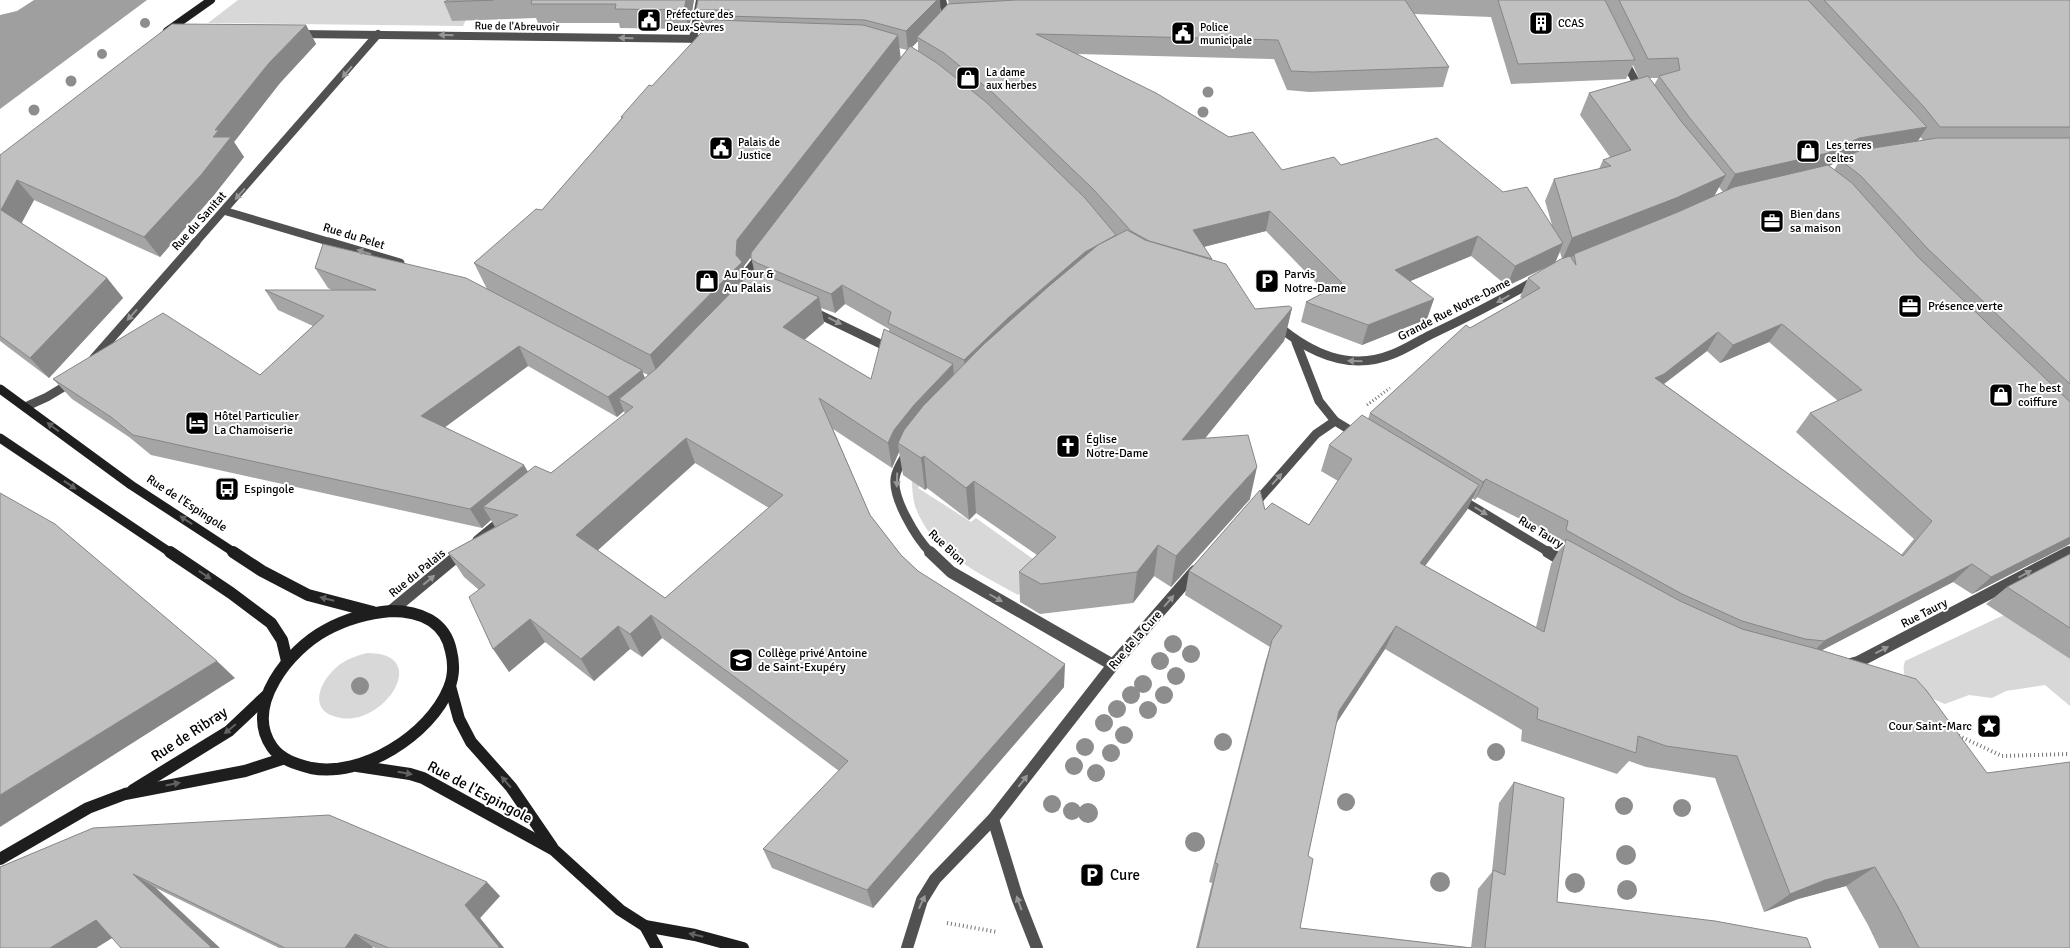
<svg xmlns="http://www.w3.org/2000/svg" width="2070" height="948" viewBox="0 0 2070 948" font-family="Signika,sans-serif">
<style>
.green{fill:#d8d8d8}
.water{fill:#9f9f9f}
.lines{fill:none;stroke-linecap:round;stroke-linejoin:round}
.path-far1{stroke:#737373;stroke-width:3;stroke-dasharray:1 2.5;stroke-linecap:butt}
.path{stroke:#737373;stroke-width:4;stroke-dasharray:1 3;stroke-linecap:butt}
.street-far2{stroke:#515151;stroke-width:8}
.street-far1{stroke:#515151;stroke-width:9}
.street{stroke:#515151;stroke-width:12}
.secondary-far2{stroke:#1e1e1e;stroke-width:8}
.secondary-far1{stroke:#1e1e1e;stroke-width:9}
.secondary{stroke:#1e1e1e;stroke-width:12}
.tree{fill:#8d8d8d}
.wall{fill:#a5a5a5;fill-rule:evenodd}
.shaded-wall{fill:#868686}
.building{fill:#c0c0c0;stroke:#868686;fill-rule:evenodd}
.oneway{fill:#979797}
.oneway2{fill:#626262}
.labels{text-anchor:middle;stroke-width:4;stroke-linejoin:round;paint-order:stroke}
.far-poi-label{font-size:11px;fill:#000;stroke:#fff;text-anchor:start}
.far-street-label{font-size:11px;fill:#000;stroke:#fff}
.poi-label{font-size:12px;fill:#000;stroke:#fff;text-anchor:start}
.street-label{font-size:12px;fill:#000;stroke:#fff}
.near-street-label{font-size:15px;fill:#000;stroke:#fff}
.near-poi-label{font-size:15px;fill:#000;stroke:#fff;text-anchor:start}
</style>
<rect width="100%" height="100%" fill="#fff"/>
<g class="green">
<polygon points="238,0 475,0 463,26 208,23"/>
<path d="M 911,471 L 926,478 L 918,488 L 971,522 L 976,518 L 1047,569 L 1018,595 C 979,573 931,552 915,506 C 912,495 912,482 911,471 Z"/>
<path d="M 2004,615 L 2070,659 L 2070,706 L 2045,685 L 2006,691 L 1992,698 L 1969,695 L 1945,704 C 1927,696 1897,685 1905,661 Z"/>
<path d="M 367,653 C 433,653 384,726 341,718 C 304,712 321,677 342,663 C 350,658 358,655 367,653 Z"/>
</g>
<polygon class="water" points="34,0 147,0 0,109 0,15 17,11"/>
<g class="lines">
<polyline class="path-far1" points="1367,405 1390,388"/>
<g class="path">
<polyline points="1955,734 2002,756 2070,754"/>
<polyline points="947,923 997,932"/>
</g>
<g class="street-far2">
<polyline points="942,0 947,18"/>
<polyline points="298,34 708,39"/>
<polyline points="693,39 700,0"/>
<polyline points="1624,60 1641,91"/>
<polyline points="225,211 333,243"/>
<polyline points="195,243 378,34"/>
</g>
<g class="street-far1">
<polyline points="329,242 400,263"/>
<polyline points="754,285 749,281 749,270 760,256"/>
<polyline points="810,310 891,349"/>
<path d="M 1277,325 C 1310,353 1349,372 1393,354 C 1406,349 1418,341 1430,335 C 1466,318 1501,300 1536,280"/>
<polyline points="94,358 196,242"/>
<polyline points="25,407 47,397 72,382"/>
<polyline points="1335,421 1358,435"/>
<path d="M 907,453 C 903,459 898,467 896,474 C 889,495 917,539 931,553"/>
<polyline points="1459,498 1550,553"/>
<polyline points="1253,506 1316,434 1335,421 1319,401 1296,342"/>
<polyline points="477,540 505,517"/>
<polyline points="2066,553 2070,551"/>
</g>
<g class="street">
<polyline points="930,552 951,572 1113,665"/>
<polyline points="1548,552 1566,563"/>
<polyline points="391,611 462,552"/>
<polyline points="1847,665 1858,662 2069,552"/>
<polyline points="993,819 1017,897 1037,948"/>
<polyline points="907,948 922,900 935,879 993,819 1113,665 1195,571"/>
</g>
<polyline class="secondary-far2" points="167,31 211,0"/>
<g class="secondary-far1">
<polyline points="0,389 131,485 235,553"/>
<polyline points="0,438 171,553"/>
</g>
<g class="secondary">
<polyline points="170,552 231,593 271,623 282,640 287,661"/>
<polyline points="233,552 262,571 308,595 373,612"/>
<path d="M 391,611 C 419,611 445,621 451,651 C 454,663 454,676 449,688 C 430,735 362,778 311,768 C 296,764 281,760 272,747 C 243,706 290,649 326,630 C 346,619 368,613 391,611 Z"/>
<polyline points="450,686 459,719 471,742 511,787 552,847"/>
<polyline points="357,766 410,774 423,778 554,850 620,910 645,926 695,935 743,948"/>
<polyline points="133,790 229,731 266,696"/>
<polyline points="0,859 88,808 125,794 245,771 282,759"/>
<polyline points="645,926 657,948"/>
</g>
</g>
<g class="tree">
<circle cx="145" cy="23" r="5"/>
<circle cx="102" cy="54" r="5"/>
<circle cx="71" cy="81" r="5.5"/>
<circle cx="1208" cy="92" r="5.5"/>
<circle cx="34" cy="110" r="5.5"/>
<circle cx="1203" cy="112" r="5.5"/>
<circle cx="1173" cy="644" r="9"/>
<circle cx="1191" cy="654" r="9"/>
<circle cx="1160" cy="661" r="9"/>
<circle cx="1176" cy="676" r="9"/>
<circle cx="1143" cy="684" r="9"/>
<circle cx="360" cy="686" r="9"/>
<circle cx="1131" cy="695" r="9"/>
<circle cx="1164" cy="695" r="9"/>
<circle cx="1117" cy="709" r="9"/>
<circle cx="1148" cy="710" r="9"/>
<circle cx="1104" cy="723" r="9"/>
<circle cx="1124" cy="735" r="9"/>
<circle cx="1223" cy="742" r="9"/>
<circle cx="1085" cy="747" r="9"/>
<circle cx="1496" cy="752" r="9"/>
<circle cx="1111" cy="753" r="9"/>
<circle cx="1074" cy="766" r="9"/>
<circle cx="1096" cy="773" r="9"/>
<circle cx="1346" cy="802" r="9"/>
<circle cx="1052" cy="804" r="9"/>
<circle cx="1624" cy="806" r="9"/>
<circle cx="1682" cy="808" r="9"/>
<circle cx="1072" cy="811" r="9"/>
<circle cx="1088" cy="813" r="10"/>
<circle cx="1195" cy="842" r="10"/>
<circle cx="1626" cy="855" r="10"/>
<circle cx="1440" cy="882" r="10"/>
<circle cx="1575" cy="883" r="10"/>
<circle cx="1627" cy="890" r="10"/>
</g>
<g class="wall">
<polygon points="448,0 694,0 689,29 620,28 619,23 538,23 536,18 452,21 444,2"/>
<path d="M 940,0 L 940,13 L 949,4 L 948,0 L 2070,0 L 2070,544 L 1972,594 L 1953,582 L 1822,650 L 2070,948 L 1879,948 L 1868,925 L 1846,886 L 1798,899 L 1764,912 L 1715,778 L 1646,767 L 1629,761 L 1617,774 L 1521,741 L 1522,730 L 1385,649 L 1336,723 L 1308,856 L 1300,928 L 1471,948 L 1478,889 L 1492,872 L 1499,803 L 1514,782 L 1557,902 L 1811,948 L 1196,948 L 1212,883 L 1209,882 L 1265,663 L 1270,647 L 1185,595 L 1189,571 L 1265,510 L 1309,525 L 1338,481 L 1321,471 L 1329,445 L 1368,419 L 1370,413 L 1470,328 L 1522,298 L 1520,297 L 1528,278 L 1553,264 L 1507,286 L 1471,256 L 1410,281 L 1427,319 L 1362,345 L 1301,322 L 1306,302 L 1325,292 L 1266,231 L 1204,247 L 1212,260 L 1255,309 L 1292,308 L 1284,341 L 1205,438 L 1250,499 L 1171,587 L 1154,576 L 1133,603 L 1040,614 L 1020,602 L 1019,572 L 1037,555 L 976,513 L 969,520 L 927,488 L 925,490 L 903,475 L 899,452 L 892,468 L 833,429 L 870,515 L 901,555 L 918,571 L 1064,687 L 873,908 L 772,868 L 763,849 L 839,771 L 662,638 L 642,657 L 630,649 L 594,681 L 545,642 L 509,672 L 479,590 L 464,577 L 448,553 L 495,527 L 491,520 L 482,528 L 151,455 L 129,437 L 72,399 L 53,379 L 260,375 L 313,326 L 278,310 L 265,290 L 332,290 L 328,288 L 315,268 L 487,289 L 474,263 L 542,210 L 621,119 L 621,117 L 652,86 L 705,29 L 701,29 L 696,10 ZM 1414,14 L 1491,17 L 1511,84 L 1626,79 L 1633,65 L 1639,79 L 1589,93 L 1580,115 L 1610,157 L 1603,160 L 1599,169 L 1554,179 L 1545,201 L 1552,225 L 1503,192 L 1341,165 L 1282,170 L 1077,54 L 1274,59 L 1287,90 L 1309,92 L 1443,87 L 1449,67 ZM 918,41 L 918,51 L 912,47 ZM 899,48 L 907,50 L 900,58 ZM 1650,78 L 1658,78 L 1654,85 ZM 1920,137 L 1923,140 L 1918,141 ZM 1840,160 L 1834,170 L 1829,166 ZM 1719,187 L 1723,192 L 1714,196 ZM 1560,252 L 1562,259 L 1555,263 ZM 751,257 L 754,270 L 746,278 L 743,270 L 744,266 ZM 845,304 L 889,329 L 889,332 L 871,379 L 804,340 L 824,323 L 821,308 L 835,313 ZM 1769,342 L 1838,401 L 1810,413 L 1796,432 L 1914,539 L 1901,555 L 1664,384 L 1707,351 L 1720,363 ZM 528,366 L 617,417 L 624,411 L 625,414 L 551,473 L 528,472 L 445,427 ZM 642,372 L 648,375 L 645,378 ZM 695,463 L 769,508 L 665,598 L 598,550 ZM 1477,497 L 1557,538 L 1555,548 L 1559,550 L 1551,564 L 1536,627 L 1425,566 L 1467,510 L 1472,498 L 1475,500 Z"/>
<polygon points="306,25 316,44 280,83 234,142 244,157 214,195 160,257 34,200 21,223 107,278 123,298 49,378 0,341 0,155"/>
<polygon points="2070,554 2070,659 1986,604 2007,587"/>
<polygon points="0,867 500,896 480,918 504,948 375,948 373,947 372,948 279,948 156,888 112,938 96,948 0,948"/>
</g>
<g class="shaded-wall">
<polygon points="686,0 694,0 689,29 684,10"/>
<polygon points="937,0 940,0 941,16 917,37 918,41 908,51 906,31"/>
<polygon points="306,25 316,44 280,83 234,142 244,157 214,195 160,257 144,237 213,137 215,130 269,63"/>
<polygon points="898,35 901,60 744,266 743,270 748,289 660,381 650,355 736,255 737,240"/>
<polygon points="1927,127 1914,147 1846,157 1816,173 1724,194 1735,174 1859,138"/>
<polygon points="1726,175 1713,198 1574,254 1574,256 1562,260 1572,238"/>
<polygon points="17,180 34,200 18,230 1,210"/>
<polygon points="1270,211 1266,231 1191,250 1193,230"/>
<polygon points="1116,235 1114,254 965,379 964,360 1008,318 1085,252"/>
<polygon points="1478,236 1471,256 1389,290 1395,270"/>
<polygon points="1563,243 1555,263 1507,286 1515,266"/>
<polygon points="107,278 123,298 49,378 30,358"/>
<polygon points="842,285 845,304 835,313 831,294"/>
<polygon points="819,297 824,323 789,353 783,327"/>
<polygon points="1434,299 1427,319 1362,345 1368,325"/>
<polygon points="1292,308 1284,341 1177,473 1182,440"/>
<polygon points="1782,324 1769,342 1720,363 1733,345"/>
<polygon points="1718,332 1707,351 1653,392 1655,378"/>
<polygon points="519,346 528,366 433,436 421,416"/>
<polygon points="953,364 955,389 898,443 899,452 892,468 888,443 894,430 914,405"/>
<polygon points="642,370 649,390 619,399 624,411 617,417 608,397"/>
<polygon points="686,438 695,463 588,559 576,535"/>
<polygon points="924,456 927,488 925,490 921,458"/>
<polygon points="524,465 535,484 483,507 491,520 482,528 470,509"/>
<polygon points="1257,467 1250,499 1171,587 1176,556"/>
<polygon points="1486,479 1477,497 1475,500 1483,482"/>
<polygon points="974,481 976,513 969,520 966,488"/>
<polygon points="1479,485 1467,510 1409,587 1420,563"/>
<polygon points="2070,537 2070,544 1972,594 1991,577"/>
<polygon points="1158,545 1154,576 1133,603 1137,572"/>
<polygon points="1972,564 1953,582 1807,658 1824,641"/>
<polygon points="651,615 662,638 642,657 630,634"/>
<polygon points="530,619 545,642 509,672 493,649"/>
<polygon points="618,626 630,649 594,681 581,659"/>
<polygon points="1396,626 1385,649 1330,733 1339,711"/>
<polygon points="217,661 235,678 0,827 0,795"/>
<polygon points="1065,664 1064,687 873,908 867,890"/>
<polygon points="1875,867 1846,886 1798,899 1764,912 1790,894 1825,880"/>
<polygon points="133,874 156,888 220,948 210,948"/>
<polygon points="487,882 500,896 480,918 504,948 500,948 465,905"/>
<polygon points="96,920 120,933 96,948 50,948"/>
<polygon points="355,934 373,947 372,948 345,948"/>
</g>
<g class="building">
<polygon points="448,0 493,0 444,2"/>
<polygon points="532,0 686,0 684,10 615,9 616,4 531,4"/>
<polygon points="698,0 937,0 906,31 865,20 725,16 730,10 696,10"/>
<polygon points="1016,0 1405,0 1449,67 1313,72 1291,71 1278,40 1036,34 1156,93 1229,137 1253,132 1282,170 1334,157 1341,165 1437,138 1503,192 1527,187 1563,243 1515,266 1478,236 1395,270 1434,299 1368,325 1306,302 1342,283 1270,211 1193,230 1212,259 1149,241 1131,231 1093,189 993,93 944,53 917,37 948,4"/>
<polygon points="1498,0 1605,0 1635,60 1518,64"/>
<polygon points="1619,0 1808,0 1927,127 1859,138 1828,153 1735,174 1689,117 1659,76 1680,70 1678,58 1648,59"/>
<polygon points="1824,0 2070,0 2070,127 1940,127 1924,107"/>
<polygon points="713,20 863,25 898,35 737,240 736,255 742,262 650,355 474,263 536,209 542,210 623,117 621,117 649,85 652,86"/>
<polygon points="172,24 306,25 269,63 215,130 219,130 213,137 231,137 201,175 144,237 17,180 1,210 107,278 30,358 0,336 0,155"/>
<polygon points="910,46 937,63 986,102 1085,198 1116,235 1085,252 1008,318 964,360 888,323 891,312 842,285 831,294 757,263 751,259 751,253"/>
<polygon points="1648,76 1681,121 1726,175 1676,198 1572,238 1554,179 1611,166 1603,160 1631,150 1589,93"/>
<polygon points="1937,138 2070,138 2070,384 1927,248 1861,176 1840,160 1861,150"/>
<path d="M 1828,165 L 1852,183 L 1918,257 L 2070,402 L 2070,537 L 1991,577 L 1972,564 L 1824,641 L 1805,639 L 1742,621 L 1682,594 L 1566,530 L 1568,521 L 1486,479 L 1483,482 L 1370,413 L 1466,325 L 1470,328 L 1540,288 L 1528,278 L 1561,259 L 1570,256 L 1576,265 L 1574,254 L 1678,212 L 1734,187 ZM 1782,324 L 1862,390 L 1810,413 L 1932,521 L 1903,556 L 1655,378 L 1664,374 L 1718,332 L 1733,345 Z"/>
<polygon points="1127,230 1145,240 1226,264 1255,309 1289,306 1292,308 1182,440 1248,435 1257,467 1176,556 1158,545 1137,572 1041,584 1019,572 1056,537 974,481 966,488 924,456 921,458 898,443 904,430 923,406 983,345 1049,286 1098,245"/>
<polygon points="323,244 466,278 642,370 608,397 519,346 421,416 524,465 470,509 133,435 111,417 53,379 163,313 260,375 324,316 265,290 376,290 315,268"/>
<path d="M 753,270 L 819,297 L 783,327 L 871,379 L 884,329 L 953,364 L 914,405 L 894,430 L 888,443 L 819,398 L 870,515 L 901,555 L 918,571 L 1065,664 L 867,890 L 763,849 L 848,761 L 651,615 L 630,634 L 618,626 L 581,659 L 530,619 L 493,649 L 469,597 L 485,585 L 448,553 L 518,515 L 483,507 L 535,466 L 551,473 L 633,407 L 619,399 L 657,368 ZM 686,438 L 783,495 L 665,598 L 576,535 Z"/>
<polygon points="1362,415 1479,485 1420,563 1544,632 1566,539 1680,601 1742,629 1817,649 1916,679 1926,690 1987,773 2070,762 2070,948 1919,948 1898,907 1875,867 1825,880 1790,894 1737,756 1666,746 1638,736 1636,753 1537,719 1538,708 1396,626 1339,711 1308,856 1313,859 1300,928 1472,948 1198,948 1218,864 1215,863 1272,640 1282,626 1189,571 1260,490 1265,510 1272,503 1309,525 1352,459 1329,445"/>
<polygon points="0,493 55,524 217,661 0,795"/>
<polygon points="2070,554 2070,628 2007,587"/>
<polygon points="1514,782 1564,798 1557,902 1715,921 1807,938 1811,948 1485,948 1493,870 1505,875"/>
<polygon points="329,815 487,882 465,905 500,948 389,948 355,934 345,948 285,948 133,874 211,947 210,948 121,948 96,920 50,948 0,948 0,867 93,828"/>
</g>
<defs><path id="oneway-solid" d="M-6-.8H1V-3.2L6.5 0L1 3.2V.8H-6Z" transform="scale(1.25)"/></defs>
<g class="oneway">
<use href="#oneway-solid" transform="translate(446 35) rotate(-179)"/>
<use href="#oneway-solid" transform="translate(626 38) rotate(-179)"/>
<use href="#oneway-solid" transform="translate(347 72) rotate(131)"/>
<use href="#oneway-solid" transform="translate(240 194) rotate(131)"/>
<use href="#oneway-solid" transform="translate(364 252) rotate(-163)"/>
<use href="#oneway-solid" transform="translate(1503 299) rotate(150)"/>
<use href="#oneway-solid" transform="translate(132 315) rotate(132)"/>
<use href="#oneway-solid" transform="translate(835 321) rotate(26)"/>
<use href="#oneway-solid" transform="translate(1355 361) rotate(-178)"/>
<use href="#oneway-solid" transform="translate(1277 479) rotate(-49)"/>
<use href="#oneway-solid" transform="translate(897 480) rotate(92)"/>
<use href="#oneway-solid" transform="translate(1481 511) rotate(31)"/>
<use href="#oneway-solid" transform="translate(2025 574) rotate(-29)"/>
<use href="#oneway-solid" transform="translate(429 580) rotate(-40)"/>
<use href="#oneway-solid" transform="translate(996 598) rotate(30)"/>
<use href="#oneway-solid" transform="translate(1169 601) rotate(-49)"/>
<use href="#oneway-solid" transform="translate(1882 650) rotate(-27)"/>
<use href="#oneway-solid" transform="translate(1023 781) rotate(-52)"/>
<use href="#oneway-solid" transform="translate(922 902) rotate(-65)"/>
<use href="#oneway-solid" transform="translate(1019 903) rotate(-110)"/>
</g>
<g class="oneway2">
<use href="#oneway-solid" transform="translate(53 427) rotate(-143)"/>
<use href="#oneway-solid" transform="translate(70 485) rotate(34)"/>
<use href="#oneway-solid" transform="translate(186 520) rotate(-147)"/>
<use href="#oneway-solid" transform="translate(205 575) rotate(34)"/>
<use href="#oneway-solid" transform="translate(327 599) rotate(-166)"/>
<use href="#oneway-solid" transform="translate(230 729) rotate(141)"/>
<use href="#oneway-solid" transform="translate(405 773) rotate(10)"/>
<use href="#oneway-solid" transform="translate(506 782) rotate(-131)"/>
<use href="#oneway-solid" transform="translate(173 784) rotate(-11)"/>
<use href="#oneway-solid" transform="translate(696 935) rotate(-167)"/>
</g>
<defs>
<g id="civic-square" transform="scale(1.25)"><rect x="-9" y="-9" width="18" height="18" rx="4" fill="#000" stroke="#fff"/><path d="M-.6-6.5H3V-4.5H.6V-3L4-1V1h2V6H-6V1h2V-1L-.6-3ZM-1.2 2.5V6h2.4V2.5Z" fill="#fff"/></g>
<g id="building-square" transform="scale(1.25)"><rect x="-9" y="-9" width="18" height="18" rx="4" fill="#000" stroke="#fff"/><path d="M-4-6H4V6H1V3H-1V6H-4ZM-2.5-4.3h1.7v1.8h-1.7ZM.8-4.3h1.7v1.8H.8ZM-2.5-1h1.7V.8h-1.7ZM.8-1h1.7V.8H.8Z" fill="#fff"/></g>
<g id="shop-square" transform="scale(1.25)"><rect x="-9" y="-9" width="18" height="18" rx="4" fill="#000" stroke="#fff"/><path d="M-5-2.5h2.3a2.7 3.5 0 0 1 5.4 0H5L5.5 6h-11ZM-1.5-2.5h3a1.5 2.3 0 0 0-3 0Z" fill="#fff"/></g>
<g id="office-square" transform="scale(1.25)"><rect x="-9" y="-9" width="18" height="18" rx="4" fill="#000" stroke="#fff"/><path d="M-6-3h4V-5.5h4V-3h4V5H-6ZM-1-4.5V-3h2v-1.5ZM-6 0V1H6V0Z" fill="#fff"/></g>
<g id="parking-square" transform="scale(1.25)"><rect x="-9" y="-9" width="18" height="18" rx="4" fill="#000" stroke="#fff"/><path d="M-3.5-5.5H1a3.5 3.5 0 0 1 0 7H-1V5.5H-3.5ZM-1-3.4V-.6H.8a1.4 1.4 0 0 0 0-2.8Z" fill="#fff"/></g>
<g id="hotel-square" transform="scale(1.25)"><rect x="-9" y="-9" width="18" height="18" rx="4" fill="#000" stroke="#fff"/><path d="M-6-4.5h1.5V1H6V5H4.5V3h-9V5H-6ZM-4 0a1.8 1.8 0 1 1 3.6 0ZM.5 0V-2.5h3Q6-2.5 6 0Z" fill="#fff"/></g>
<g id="church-square" transform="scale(1.25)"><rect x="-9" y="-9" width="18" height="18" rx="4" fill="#000" stroke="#fff"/><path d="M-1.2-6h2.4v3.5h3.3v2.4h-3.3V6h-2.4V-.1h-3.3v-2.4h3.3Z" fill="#fff"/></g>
<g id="bus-square" transform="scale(1.25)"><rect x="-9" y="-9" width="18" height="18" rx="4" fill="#000" stroke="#fff"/><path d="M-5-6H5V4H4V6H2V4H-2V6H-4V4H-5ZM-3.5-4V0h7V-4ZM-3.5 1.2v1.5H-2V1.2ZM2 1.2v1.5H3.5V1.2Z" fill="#fff"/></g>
<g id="school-square" transform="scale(1.25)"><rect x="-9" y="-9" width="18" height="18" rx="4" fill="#000" stroke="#fff"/><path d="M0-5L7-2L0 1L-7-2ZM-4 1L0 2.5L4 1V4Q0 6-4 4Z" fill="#fff"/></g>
<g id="sight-square" transform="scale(1.25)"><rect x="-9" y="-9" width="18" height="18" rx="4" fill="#000" stroke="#fff"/><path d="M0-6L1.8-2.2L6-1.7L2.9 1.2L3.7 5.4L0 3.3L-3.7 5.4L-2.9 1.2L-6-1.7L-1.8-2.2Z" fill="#fff"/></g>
</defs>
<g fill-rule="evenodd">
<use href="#civic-square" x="649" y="20"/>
<use href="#building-square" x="1541" y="23"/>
<use href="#civic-square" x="1183" y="33"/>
<use href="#shop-square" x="968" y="78"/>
<use href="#civic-square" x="721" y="148"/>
<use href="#shop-square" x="1808" y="151"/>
<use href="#office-square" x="1772" y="221"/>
<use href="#shop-square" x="707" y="281"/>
<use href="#parking-square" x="1267" y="281"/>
<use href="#office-square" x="1910" y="306"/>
<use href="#shop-square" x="2001" y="395"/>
<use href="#hotel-square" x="197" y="423"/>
<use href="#church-square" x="1068" y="446"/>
<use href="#bus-square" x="227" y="489"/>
<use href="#school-square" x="741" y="660"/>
<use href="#sight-square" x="1989" y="726"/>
<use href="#parking-square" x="1092" y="875"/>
</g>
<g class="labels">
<g class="far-poi-label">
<text x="666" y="18">Préfecture des<tspan x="666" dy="13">Deux-Sèvres</tspan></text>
<text x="1558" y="27">CCAS</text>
<text x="1200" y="31">Police<tspan x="1200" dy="13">municipale</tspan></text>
<text x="986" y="76">La dame<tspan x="986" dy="13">aux herbes</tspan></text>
<text x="738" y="146">Palais de<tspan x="738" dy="13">Justice</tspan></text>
<text x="1826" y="149">Les terres<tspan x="1826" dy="13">celtes</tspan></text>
</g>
<g class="far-street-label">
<text transform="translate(517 26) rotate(1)" y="4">Rue de l'Abreuvoir</text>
</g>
<g class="poi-label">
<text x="1790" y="218">Bien dans<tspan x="1790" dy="14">sa maison</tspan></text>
<text x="724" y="278">Au Four &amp;<tspan x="724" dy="14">Au Palais</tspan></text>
<text x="1284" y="278">Parvis<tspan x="1284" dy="14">Notre-Dame</tspan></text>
<text x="1928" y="310">Présence verte</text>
<text x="2018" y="392">The best<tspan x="2018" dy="14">coiffure</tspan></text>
<text x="214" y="420">Hôtel Particulier<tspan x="214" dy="14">La Chamoiserie</tspan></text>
<text x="1086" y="443">Église<tspan x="1086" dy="14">Notre-Dame</tspan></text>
<text x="244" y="493">Espingole</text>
<text x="758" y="657">Collège privé Antoine<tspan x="758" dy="14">de Saint-Exupéry</tspan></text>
<text x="1972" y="730" text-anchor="end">Cour Saint-Marc</text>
</g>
<g class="street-label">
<text transform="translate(199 221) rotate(-48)" y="4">Rue du Sanitat</text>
<text transform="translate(354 236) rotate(17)" y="4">Rue du Pelet</text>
<text transform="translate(1454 309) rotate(-27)" y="4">Grande Rue Notre-Dame</text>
<text transform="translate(187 503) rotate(33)" y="4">Rue de l'Espingole</text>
<text transform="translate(1541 532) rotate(31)" y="4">Rue Taury</text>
<text transform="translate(947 547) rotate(43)" y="4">Rue Bion</text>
<text transform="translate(417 573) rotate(-39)" y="4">Rue du Palais</text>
<text transform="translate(1924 613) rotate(-27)" y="4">Rue Taury</text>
<text transform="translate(1135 640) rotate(-49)" y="4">Rue de la Cure</text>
</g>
<g class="near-street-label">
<text transform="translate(189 734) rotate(-33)" y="5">Rue de Ribray</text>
<text transform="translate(480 792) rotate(28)" y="5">Rue de l'Espingole</text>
</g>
<g class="near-poi-label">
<text x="1110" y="880">Cure</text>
</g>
</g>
</svg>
